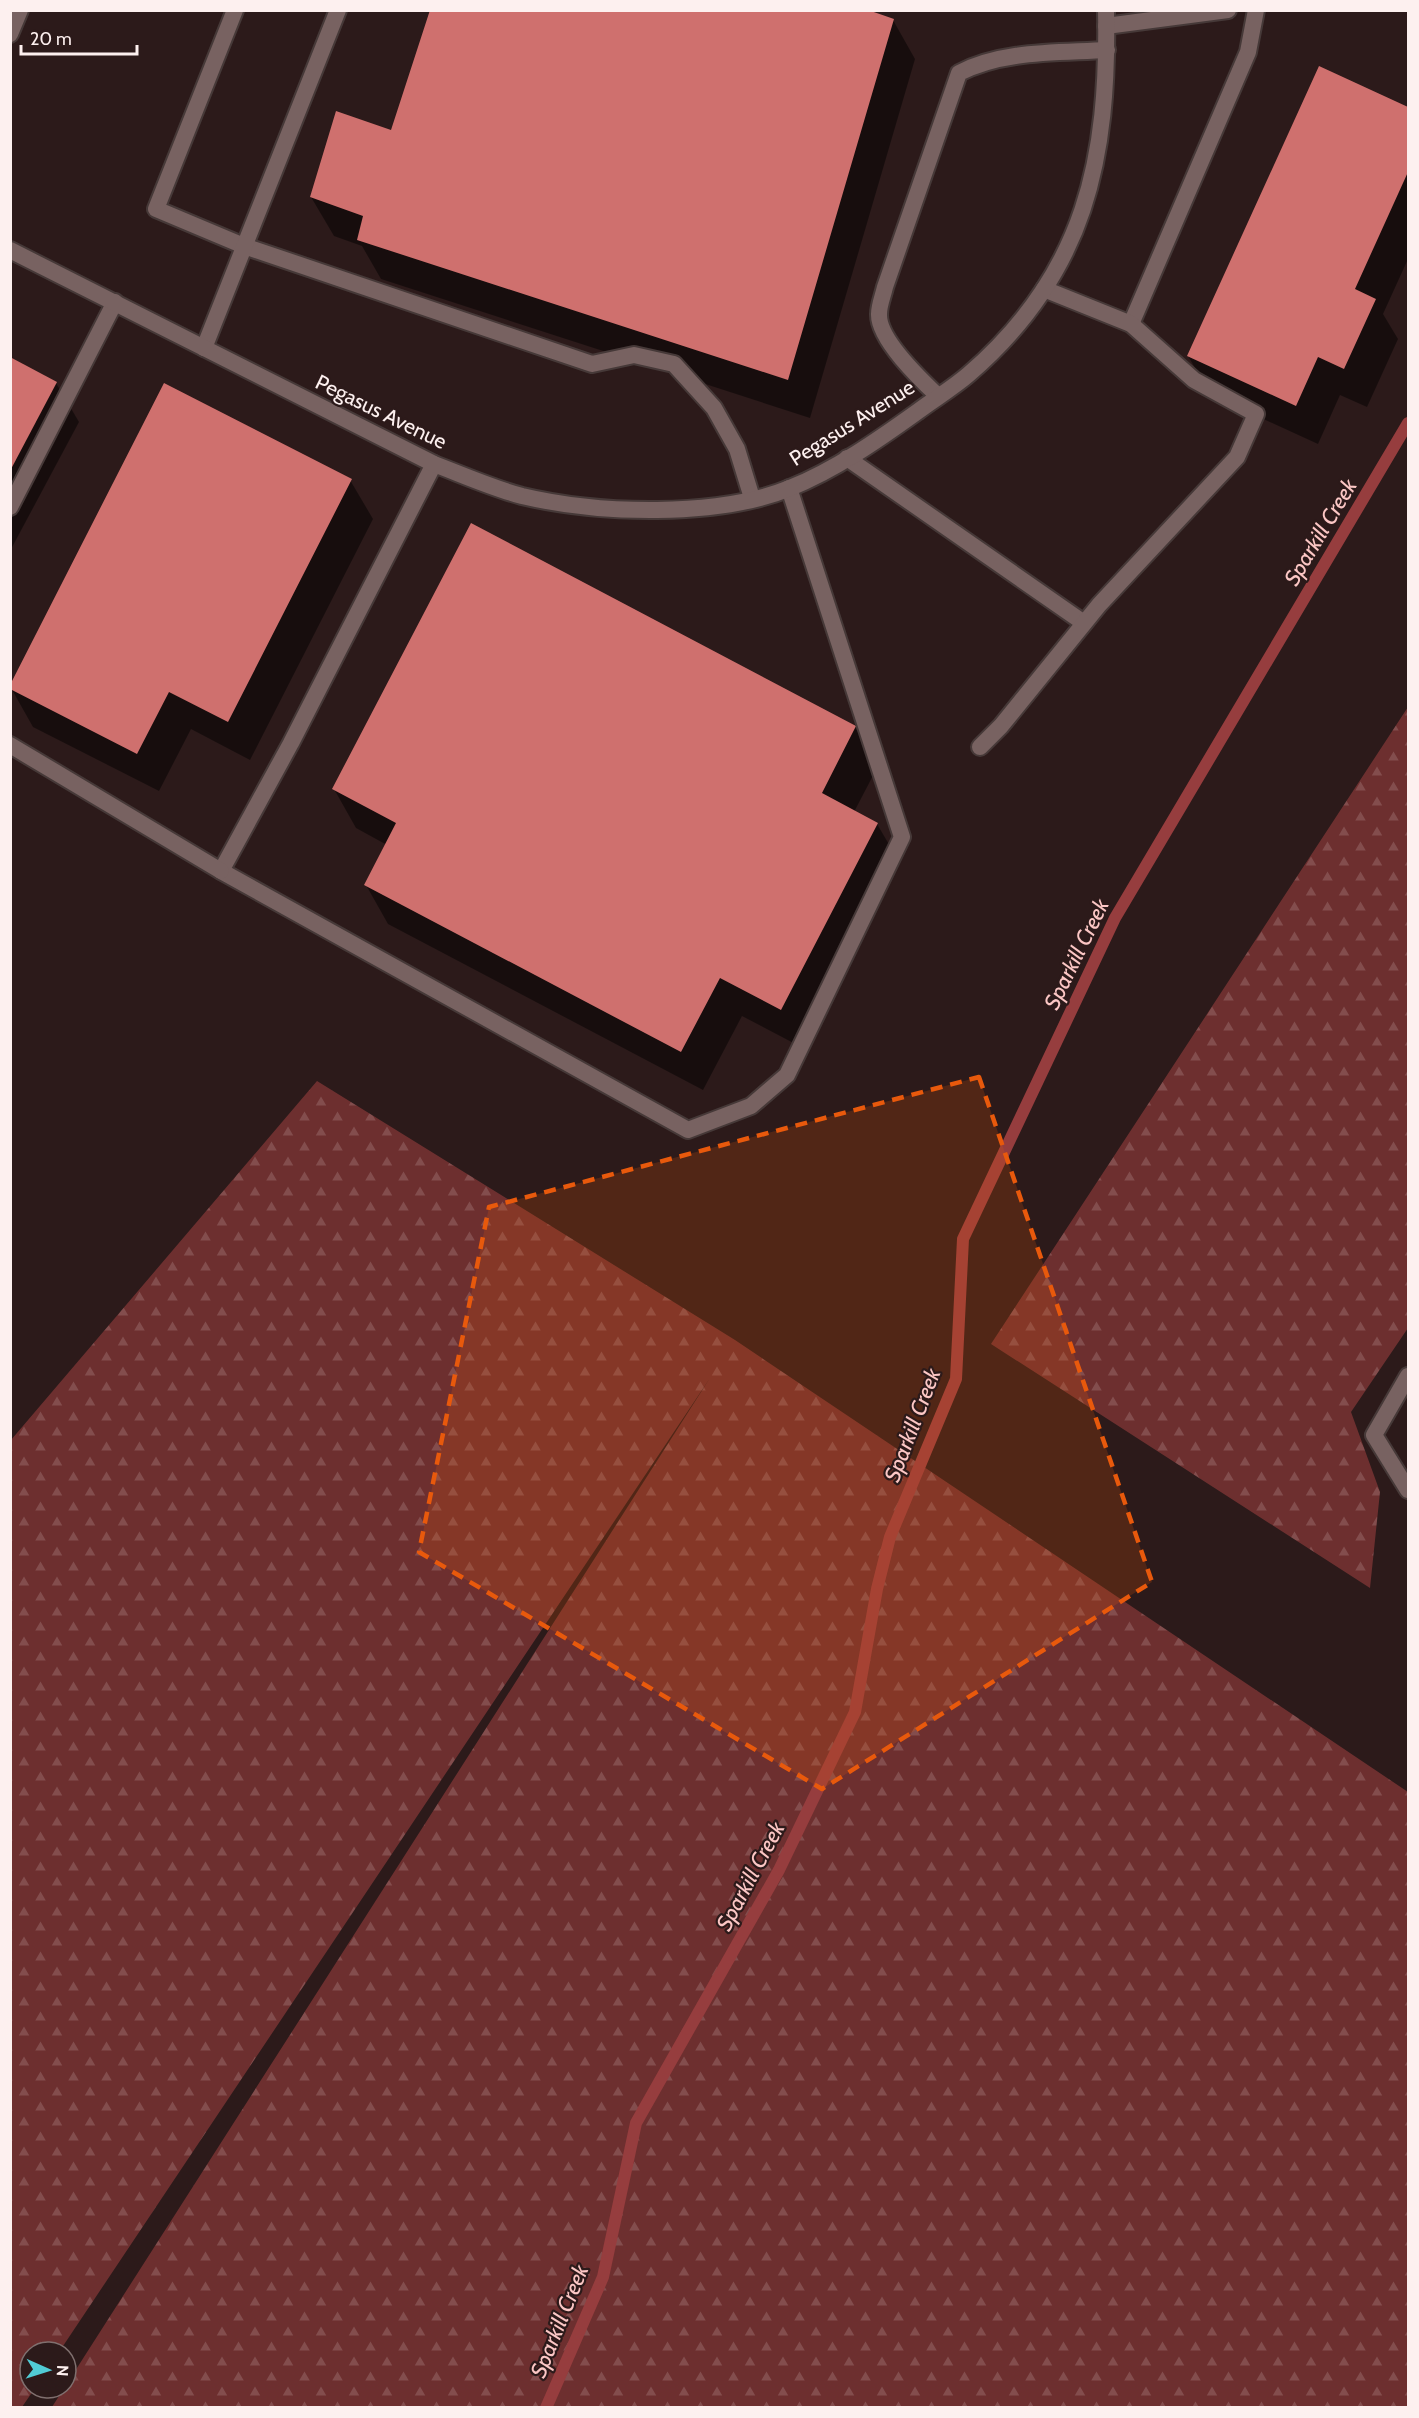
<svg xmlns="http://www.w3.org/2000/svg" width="1419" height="2418" viewBox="0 0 1419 2418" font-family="Cabin,sans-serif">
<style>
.forest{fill:url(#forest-firs)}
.shadow{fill:#0007}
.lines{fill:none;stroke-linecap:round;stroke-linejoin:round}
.stream{stroke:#963d3e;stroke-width:12}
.building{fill:#cf706e}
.service-casing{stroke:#463938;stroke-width:20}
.minor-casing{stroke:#463938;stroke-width:20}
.service{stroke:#786261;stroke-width:16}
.minor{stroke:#786261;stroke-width:16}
.marked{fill:#e8590c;fill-opacity:0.2;stroke:#e8590c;stroke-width:4.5;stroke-dasharray:12 8;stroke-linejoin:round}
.labels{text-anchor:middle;stroke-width:4.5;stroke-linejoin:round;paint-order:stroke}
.street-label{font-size:21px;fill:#fdf0ef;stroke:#2c1a1a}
.water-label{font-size:22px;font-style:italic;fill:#fcc7c5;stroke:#2c1a1a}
</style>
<defs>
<pattern id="forest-firs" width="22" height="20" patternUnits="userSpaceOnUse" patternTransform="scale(1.5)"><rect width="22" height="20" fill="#6d2f2f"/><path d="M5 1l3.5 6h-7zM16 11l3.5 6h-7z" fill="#834d4d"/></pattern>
</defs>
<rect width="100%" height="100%" fill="#2c1a1a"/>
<g class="forest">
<polygon points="1408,707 1408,1328 1351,1412 1380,1492 1370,1588 991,1344"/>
<polygon points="317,1081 735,1340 1408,1792 1408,2407 52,2407 710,1378 59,2352 30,2352 30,2388 35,2388 22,2407 11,2407 11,1440"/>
</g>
<g class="shadow">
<polygon points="893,20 915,59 810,418 381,279 362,246 334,236 311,197 392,132"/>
<polygon points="1320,68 1408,108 1408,259 1383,314 1398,339 1367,407 1340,395 1318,444 1211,395 1188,356"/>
<polygon points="10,359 56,383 79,422 10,551"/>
<polygon points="350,480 373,519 250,760 191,729 159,791 33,727 11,688"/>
<polygon points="472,525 855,727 878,766 854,812 877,824 900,863 803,1048 742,1016 703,1090 388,924 366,885 387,845 356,828 334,789"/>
</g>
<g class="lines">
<polyline class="stream" points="546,2408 603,2277 636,2123 779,1870 855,1712 877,1589 890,1537 956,1379 963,1239 1115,918 1408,423"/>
</g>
<g class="building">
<polygon points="430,10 868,10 894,19 788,380 357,240 363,216 310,197 336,111 391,130"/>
<polygon points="1319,66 1408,107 1408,172 1355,289 1376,299 1344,369 1318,357 1296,406 1187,356"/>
<polygon points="10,357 57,382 10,471"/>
<polygon points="164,383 352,479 228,722 169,692 137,754 10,689 10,685"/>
<polygon points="471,523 856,726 822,793 878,823 781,1010 720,978 681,1052 364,885 396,823 332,789"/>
</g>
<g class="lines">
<g class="service-casing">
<g id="service">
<polyline points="235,10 156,209 244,246 592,364 634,355 674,364 714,408 737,449 752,498"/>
<polyline points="1106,26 1228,10"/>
<polyline points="10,34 20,10"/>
<polyline points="1131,324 1248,52 1256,10"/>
<polyline points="204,348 338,10"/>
<path d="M 938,396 C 921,380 878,339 879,314 C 879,305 883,296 885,287 L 959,73 C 1003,50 1058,53 1107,50"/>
<polyline points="847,458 1084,623"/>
<polyline points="434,464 291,743 221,871 688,1130 751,1106 787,1075 902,837 789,488"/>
<polyline points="10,507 115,302"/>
<polyline points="10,745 221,871"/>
<polyline points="980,747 1001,726 1099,605 1237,457 1256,414 1194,380 1131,324 1044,289"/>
<polyline points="1408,1376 1374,1435 1408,1490"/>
</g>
</g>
<g class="minor-casing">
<path id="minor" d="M 10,250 L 434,464 C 463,475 492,488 522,496 C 598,514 717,518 790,488 C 835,470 878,440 917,412 C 934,399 953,388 969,374 C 1086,273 1109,158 1106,10"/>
</g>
<use href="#service" class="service"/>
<use href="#minor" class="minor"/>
</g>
<path class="marked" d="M 979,1077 L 1152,1582 L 822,1789 L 419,1552 L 489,1207 Z"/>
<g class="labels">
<g class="street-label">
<text transform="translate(381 412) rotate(26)" y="7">Pegasus Avenue</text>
<text transform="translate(852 423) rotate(-32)" y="7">Pegasus Avenue</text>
</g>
<g class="water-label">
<text transform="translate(1320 532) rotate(-59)" y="8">Sparkill Creek</text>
<text transform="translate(1076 954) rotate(-64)" y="8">Sparkill Creek</text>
<text transform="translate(912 1425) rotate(-69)" y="8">Sparkill Creek</text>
<text transform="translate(750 1876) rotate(-62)" y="8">Sparkill Creek</text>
<text transform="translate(559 2321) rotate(-68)" y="8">Sparkill Creek</text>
</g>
</g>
<rect width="1419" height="2418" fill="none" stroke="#fdf0ef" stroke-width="24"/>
<g transform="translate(48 2370) rotate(93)"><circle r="28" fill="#2c1a1a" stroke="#80706f" stroke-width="1.5"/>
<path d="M0-4.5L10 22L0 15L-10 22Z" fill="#51ccd5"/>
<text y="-9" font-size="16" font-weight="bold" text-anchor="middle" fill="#fdf0ef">N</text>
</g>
<path d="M21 45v9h116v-9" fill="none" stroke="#fdf0ef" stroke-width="3"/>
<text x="30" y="45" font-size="18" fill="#fdf0ef" stroke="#2c1a1a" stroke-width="4.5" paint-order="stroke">20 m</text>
</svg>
